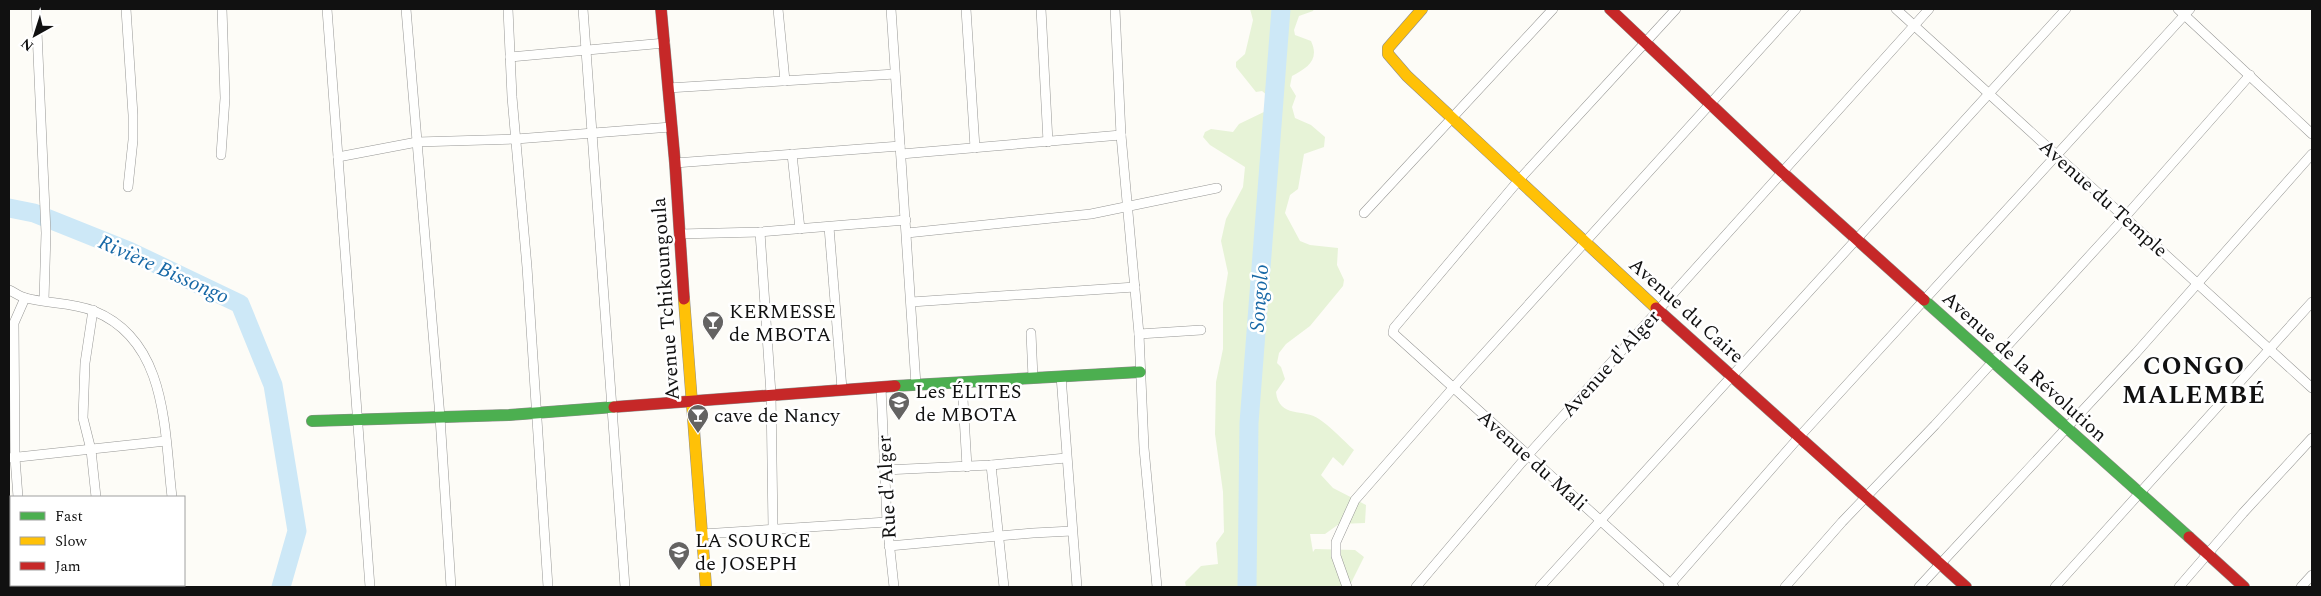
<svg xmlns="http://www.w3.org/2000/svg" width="2321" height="596" viewBox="0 0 2321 596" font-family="Spectral,serif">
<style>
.green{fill:#e7f3d7}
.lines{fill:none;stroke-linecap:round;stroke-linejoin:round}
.river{stroke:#cde8f7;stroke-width:19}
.street-casing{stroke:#979795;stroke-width:10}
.fast-casing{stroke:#8e8d8b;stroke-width:12}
.slow-casing{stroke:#8e8d8b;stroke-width:12}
.jam-casing{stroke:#8e8d8b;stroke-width:12}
.street{stroke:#fffffe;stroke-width:9}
.fast{stroke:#4caf50;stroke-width:11}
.slow{stroke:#ffc107;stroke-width:11}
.jam{stroke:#c62828;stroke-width:11}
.labels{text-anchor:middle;stroke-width:5;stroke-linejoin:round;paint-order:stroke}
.street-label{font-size:20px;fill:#111;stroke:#fff}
.poi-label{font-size:20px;fill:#111;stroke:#fff;text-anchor:start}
.water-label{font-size:21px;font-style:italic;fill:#1768a6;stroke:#fff}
.district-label{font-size:25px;font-weight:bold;letter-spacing:1px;fill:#111;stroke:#fff}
</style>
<rect width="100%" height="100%" fill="#fdfcf7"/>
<path class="green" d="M 1250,9 L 1277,9 C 1277,21 1273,31 1271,44 C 1269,61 1269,77 1273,94 L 1259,224 L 1260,250 L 1249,339 L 1249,367 L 1244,390 L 1245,407 L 1241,428 L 1244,465 L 1244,510 L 1253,503 L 1253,482 L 1251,471 L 1254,375 L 1257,365 L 1259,321 L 1265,296 L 1264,248 L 1268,231 L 1277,77 L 1284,9 L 1314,9 L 1313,11 L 1299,16 L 1294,30 L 1295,35 L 1311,41 C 1320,60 1307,68 1292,76 L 1290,86 L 1296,96 L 1292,107 L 1295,118 L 1311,125 L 1325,137 L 1324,147 L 1304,154 L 1298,189 L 1290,195 L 1285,213 L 1300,241 L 1310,245 L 1338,248 L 1337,265 L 1344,280 L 1343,286 L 1310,326 L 1286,344 L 1279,353 L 1277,363 L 1281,367 L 1285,379 L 1276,392 C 1279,419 1304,408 1319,419 C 1331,427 1343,440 1354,450 L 1343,466 L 1333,457 L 1321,475 L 1333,488 L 1366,505 L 1365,523 L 1339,524 L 1325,534 L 1310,534 L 1313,552 L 1315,549 L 1355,550 L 1364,557 L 1349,587 L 1186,587 L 1185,582 L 1201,566 L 1218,564 L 1216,543 L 1224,532 L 1223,492 L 1215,434 L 1216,382 L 1223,349 L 1223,303 L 1228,273 L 1221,241 L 1226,219 L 1243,187 L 1245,167 L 1210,145 L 1203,137 L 1205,132 L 1211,129 L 1233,132 L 1239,124 L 1268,110 C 1271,103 1268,95 1262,91 L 1256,92 L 1236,67 L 1236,62 L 1245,54 L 1253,20 Z"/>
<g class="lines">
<g class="river">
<polyline points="9,208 34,213 129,251 240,304 273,385 297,531 281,587"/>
<polyline points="1247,587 1249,423 1281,9"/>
</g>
<g class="street-casing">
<g id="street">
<polyline points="36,9 46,233 44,300"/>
<polyline points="126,9 133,115 133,140 128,187"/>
<polyline points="327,9 370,587"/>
<polyline points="406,9 440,417 451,587"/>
<polyline points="508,9 512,97 527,267 548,587"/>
<polyline points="583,9 625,587"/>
<polyline points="778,9 785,81"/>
<polyline points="891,9 916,385"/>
<polyline points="966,9 975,148"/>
<polyline points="1041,9 1048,142"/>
<polyline points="1115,9 1121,135 1139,334 1144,448 1157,587"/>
<polyline points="1896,9 2312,388"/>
<polyline points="2178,9 2312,134"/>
<polyline points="510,57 665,43"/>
<polyline points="668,88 895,74"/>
<polyline points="792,154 800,229"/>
<polyline points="901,154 1121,135"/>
<polyline points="221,155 225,98 222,9"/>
<polyline points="338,157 417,142 516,139 671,127"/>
<polyline points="675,163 900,146"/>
<polyline points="1364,213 1553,9"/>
<polyline points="829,227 842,389"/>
<polyline points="760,232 771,394 773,528"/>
<polyline points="907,233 1091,214 1217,188"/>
<polyline points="679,234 760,232 906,220"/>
<path d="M 9,290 C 14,292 20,297 26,298 C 49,304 71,302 94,311 C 168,341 164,430 172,497"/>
<polyline points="911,302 1135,287"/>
<polyline points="93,310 85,363 83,418 91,450 96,497"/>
<polyline points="1031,333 1033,378"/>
<polyline points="1139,334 1201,330"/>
<polyline points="1061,376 1077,587"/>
<polyline points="962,382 967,467"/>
<polyline points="881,387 887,522 894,587"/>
<polyline points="9,458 166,441"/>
<polyline points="991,465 1004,587"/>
<polyline points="885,470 991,465 1066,458"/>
<polyline points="18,497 15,458 14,323 25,298"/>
<polyline points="702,534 887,522"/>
<polyline points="889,546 1033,533 1072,531"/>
<polyline points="105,585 106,587"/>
<polyline points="179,585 180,587"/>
<polyline points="22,587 22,585"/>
<polyline points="1347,587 1336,556 1336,542 1355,500 1453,388 1796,9"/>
<polyline points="1416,587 1528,455 1929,9"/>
<polyline points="1540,587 2066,9"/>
<polyline points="1668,587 1800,436 2190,9"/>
<polyline points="1674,587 1393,333 1394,328 1518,181 1676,9"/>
<polyline points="1785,587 1842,522 1935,425 2125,217 2250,75"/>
<polyline points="1919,587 2136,353 2312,154"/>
<polyline points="2055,587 2312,302"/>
<polyline points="2179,587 2243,513 2312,438"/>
<polyline points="2301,587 2312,575"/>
</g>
</g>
<g class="fast-casing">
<g id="fast">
<polyline points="1924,300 2189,537"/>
<polyline points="895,386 1140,372"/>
<polyline points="312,421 509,415 614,407"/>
</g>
</g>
<g class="slow-casing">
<g id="slow">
<polyline points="1422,9 1388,48 1388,54 1407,76 1656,308"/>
<polyline points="684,299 706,587"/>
</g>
</g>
<g class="jam-casing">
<g id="jam">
<polyline points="661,9 675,163 684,299"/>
<polyline points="1610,9 1782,172 1924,300"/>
<polyline points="1656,308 1966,587"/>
<polyline points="614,407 895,386"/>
<polyline points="2189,537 2244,587"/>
</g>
</g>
<use href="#street" class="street"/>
<use href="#fast" class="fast"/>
<use href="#slow" class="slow"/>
<use href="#jam" class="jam"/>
</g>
<defs>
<g id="bar-pin" transform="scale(1.125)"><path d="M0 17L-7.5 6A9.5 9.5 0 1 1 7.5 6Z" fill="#646362" stroke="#fff"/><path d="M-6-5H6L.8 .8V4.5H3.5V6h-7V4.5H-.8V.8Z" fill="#fff"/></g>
<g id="school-pin" transform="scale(1.125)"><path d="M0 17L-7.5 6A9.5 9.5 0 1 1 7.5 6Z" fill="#646362" stroke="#fff"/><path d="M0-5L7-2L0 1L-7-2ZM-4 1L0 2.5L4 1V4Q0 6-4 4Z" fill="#fff"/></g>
</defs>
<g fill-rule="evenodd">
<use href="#bar-pin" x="713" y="322"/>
<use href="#school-pin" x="899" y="402"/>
<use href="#bar-pin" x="698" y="415"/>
<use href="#school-pin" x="679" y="552"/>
</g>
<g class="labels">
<g class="street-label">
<text transform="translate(2104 198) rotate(42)" y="7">Avenue du Temple</text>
<text transform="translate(665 299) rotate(-94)" y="7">Avenue Tchikoungoula</text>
<text transform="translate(1687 310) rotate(42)" y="7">Avenue du Caire</text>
<text transform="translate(1610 363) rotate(-48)" y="7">Avenue d'Alger</text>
<text transform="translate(2025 366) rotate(42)" y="7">Avenue de la Révolution</text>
<text transform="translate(1533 460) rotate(42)" y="7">Avenue du Mali</text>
<text transform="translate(886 487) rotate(-93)" y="7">Rue d'Alger</text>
</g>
<g class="poi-label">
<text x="729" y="318">KERMESSE<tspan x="729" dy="23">de MBOTA</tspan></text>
<text x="915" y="398">Les ÉLITES<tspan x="915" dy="23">de MBOTA</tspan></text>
<text x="714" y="422">cave de Nancy</text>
<text x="695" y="547">LA SOURCE<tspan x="695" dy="23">de JOSEPH</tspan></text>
</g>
<g class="water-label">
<text transform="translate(164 269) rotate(24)" y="7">Rivière Bissongo</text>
<text transform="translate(1259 298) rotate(-86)" y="7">Songolo</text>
</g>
<g class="district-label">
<text x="2194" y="374">CONGO<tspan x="2194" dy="29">MALEMBÉ</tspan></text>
</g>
</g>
<rect width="2321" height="596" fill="none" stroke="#111111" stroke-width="20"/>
<rect x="10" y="496" width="175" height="90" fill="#ffffff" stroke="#a0a0a0"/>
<rect x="20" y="512" width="25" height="8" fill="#4caf50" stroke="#a0a0a0"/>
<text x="55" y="521" font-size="15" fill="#111111">Fast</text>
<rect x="20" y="537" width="25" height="8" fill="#ffc107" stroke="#a0a0a0"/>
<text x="55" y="546" font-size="15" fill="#111111">Slow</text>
<rect x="20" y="562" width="25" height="8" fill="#c62828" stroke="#a0a0a0"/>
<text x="55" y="571" font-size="15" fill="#111111">Jam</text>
<g transform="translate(35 35) rotate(219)" stroke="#ffffff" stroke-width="4" paint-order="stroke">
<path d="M0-4L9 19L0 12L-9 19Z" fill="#111111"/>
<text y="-8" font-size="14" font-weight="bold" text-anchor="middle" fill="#111111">N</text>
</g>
</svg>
